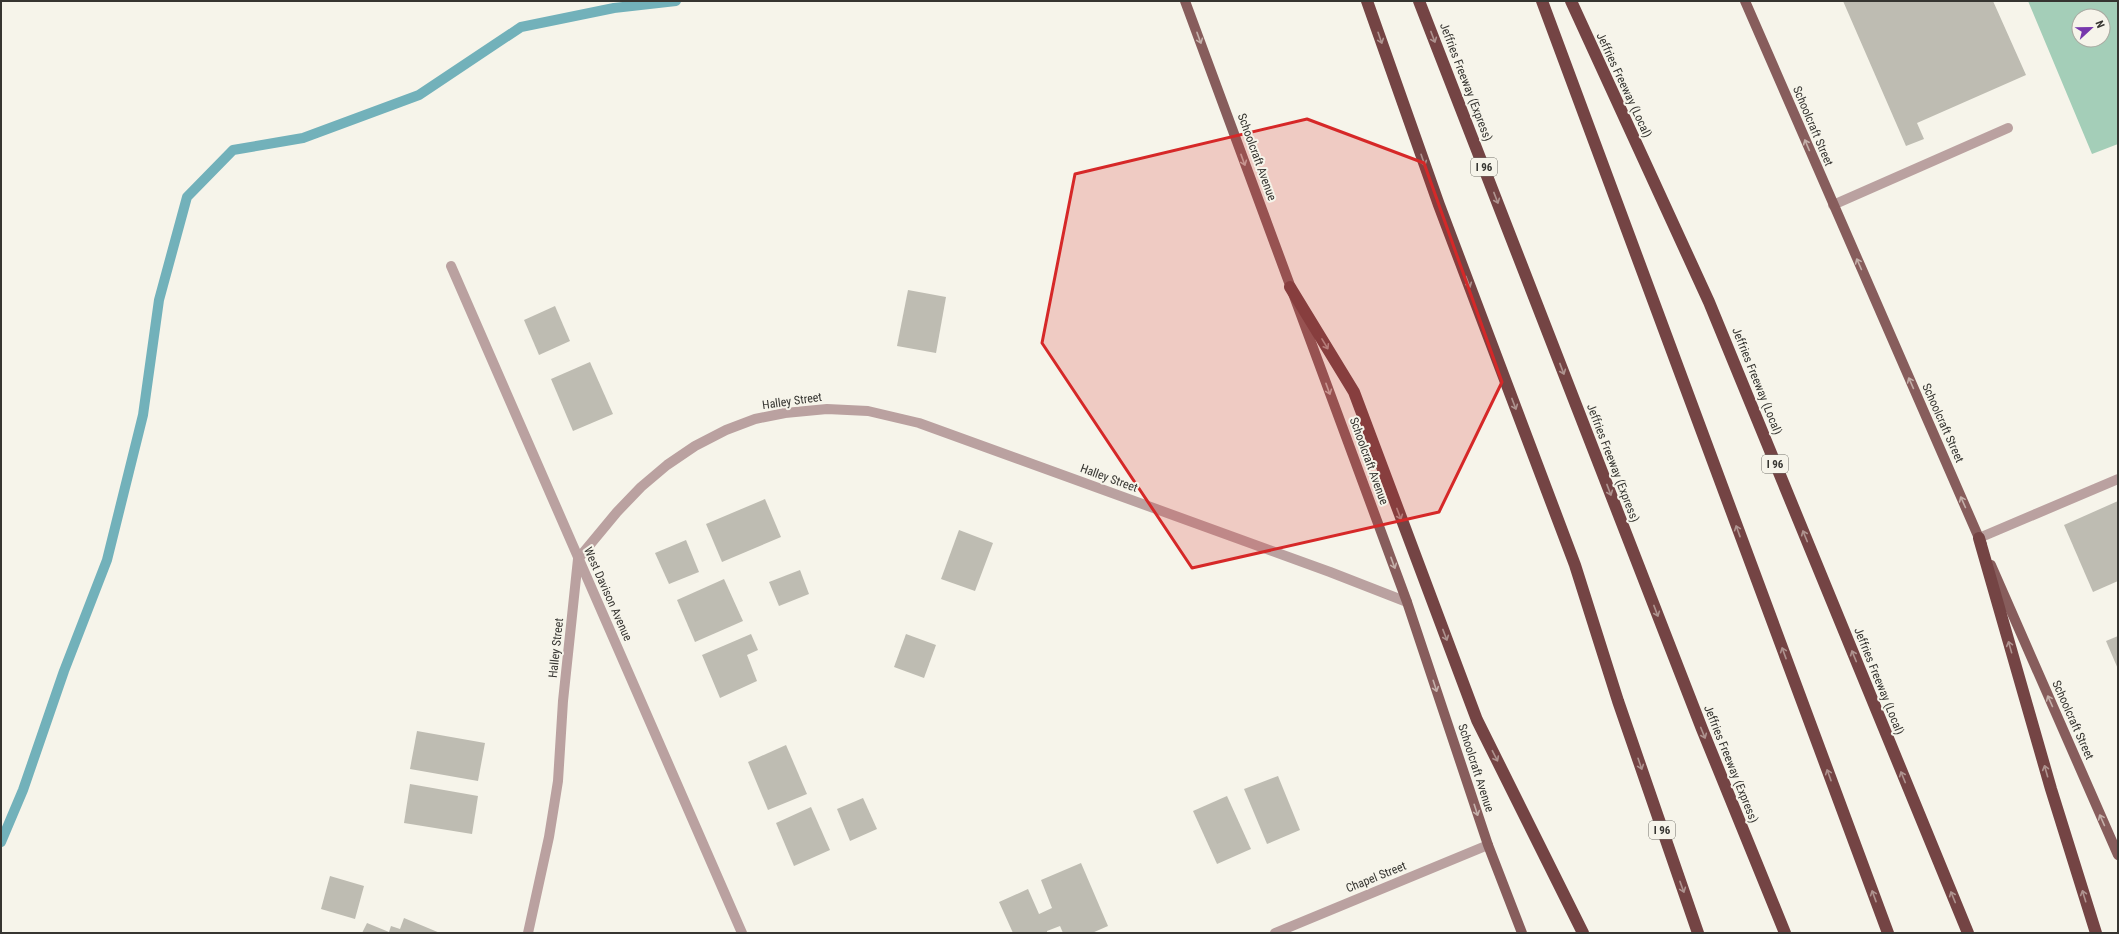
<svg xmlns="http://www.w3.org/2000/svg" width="2119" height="934" viewBox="0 0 2119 934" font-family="'Roboto Condensed',sans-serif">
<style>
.green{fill:#a4ceb8;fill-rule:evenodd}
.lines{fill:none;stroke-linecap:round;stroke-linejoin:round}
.stream{stroke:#72b1ba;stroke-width:10}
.building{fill:#bebcb2}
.minor{stroke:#baa1a0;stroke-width:10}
.major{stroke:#875d5c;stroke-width:10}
.highway{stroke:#744444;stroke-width:12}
.oneway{stroke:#ae938f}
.oneway2{stroke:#c4b0aa}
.marked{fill:#d62828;fill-opacity:0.2;stroke:#d62828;stroke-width:3;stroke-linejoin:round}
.labels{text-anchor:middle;stroke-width:4;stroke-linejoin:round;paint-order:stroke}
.shield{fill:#f6f4ea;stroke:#706e68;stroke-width:1}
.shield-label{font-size:11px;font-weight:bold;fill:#363531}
.street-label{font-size:12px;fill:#363531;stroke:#f6f4ea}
</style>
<rect width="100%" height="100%" fill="#f6f4ea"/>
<path class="green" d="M 2028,1 L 2118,1 L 2118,144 L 2092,154 ZM 2079,16 L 2103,16 L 2103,40 L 2079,40 Z"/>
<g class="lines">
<polyline class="stream" points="1,842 23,790 64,671 107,560 143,415 159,300 187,197 233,150 303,138 419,95 521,27 614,8 676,1"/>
</g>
<g class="building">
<polygon points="1843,1 1993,1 2026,75 1917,123 1924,139 1906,146"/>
<polygon points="908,290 946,297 936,353 897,346"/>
<polygon points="555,306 570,341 539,355 524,320"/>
<polygon points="590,362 613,414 573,431 551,379"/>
<polygon points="765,499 781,537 722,562 706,524"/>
<polygon points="2118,501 2118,581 2093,592 2064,525"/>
<polygon points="959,530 993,543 975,591 941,579"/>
<polygon points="686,540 699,572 669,584 655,553"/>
<polygon points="800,570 809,594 779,606 769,582"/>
<polygon points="724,579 743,621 695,642 677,600"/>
<polygon points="751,634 758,650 747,655 757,681 720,698 702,655"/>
<polygon points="906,634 936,645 924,678 894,667"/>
<polygon points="2118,636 2118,669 2106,641"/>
<polygon points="417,731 485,743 478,781 410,769"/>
<polygon points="786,745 807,794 768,810 748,762"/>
<polygon points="1278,776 1300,830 1267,844 1244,789"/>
<polygon points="410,784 478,796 472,834 404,823"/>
<polygon points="1227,796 1251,849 1217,864 1193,811"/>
<polygon points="863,798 877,829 850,841 837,809"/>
<polygon points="811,807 830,850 794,866 776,823"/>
<polygon points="1081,863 1108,926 1092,933 1063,933 1060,926 1047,931 1047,933 1013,933 999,902 1028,889 1039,914 1052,908 1041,880"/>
<polygon points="330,876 364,886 355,919 321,909"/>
<polygon points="404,918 440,933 362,933 367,923 389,932 391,926 400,929"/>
</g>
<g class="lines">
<g class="minor">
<polyline points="1833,205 2008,128"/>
<polyline points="451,266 742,933"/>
<polyline points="1979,538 2118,479"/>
<polyline points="528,933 549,837 558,781 563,701 578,559 617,512 641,487 667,465 695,446 726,430 755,419 785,413 827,409 868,411 919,423 1330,572 1407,602"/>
<polyline points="1275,933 1488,845"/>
</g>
<g class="major">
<polyline points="1185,1 1407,602 1488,845 1522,933"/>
<polyline points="1745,1 1982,545"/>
<polyline points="1991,565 2118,855"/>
</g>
<g class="highway">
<polyline points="1367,1 1439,205 1575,565 1618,701 1698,933"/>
<polyline points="1419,1 1702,729 1785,933"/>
<polyline points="1542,1 1888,933"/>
<polyline points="1571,1 1709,302 1968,933"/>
<polyline points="1290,287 1354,392 1477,720 1583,933"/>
<polyline points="1979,538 2051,789 2096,933"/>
</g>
</g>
<defs><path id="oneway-shaft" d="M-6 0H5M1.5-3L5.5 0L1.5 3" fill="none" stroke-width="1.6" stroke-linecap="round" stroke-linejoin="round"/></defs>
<g class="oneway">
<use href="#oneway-shaft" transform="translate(1433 37) rotate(69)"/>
<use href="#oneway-shaft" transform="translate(1380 38) rotate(71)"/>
<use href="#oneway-shaft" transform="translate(1423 160) rotate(71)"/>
<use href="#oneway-shaft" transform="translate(1496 198) rotate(69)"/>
<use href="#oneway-shaft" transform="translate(1468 282) rotate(69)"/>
<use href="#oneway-shaft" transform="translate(1325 344) rotate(59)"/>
<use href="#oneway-shaft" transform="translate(1562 369) rotate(69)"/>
<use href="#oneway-shaft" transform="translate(1514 404) rotate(69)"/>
<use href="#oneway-shaft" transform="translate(1609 490) rotate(69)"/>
<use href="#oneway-shaft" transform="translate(1399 514) rotate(69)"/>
<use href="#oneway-shaft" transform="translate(1738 531) rotate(-110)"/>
<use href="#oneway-shaft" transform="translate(1805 536) rotate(-112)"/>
<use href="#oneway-shaft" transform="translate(1656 611) rotate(69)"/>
<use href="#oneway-shaft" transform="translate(1445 635) rotate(69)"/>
<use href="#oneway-shaft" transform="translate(2010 647) rotate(-106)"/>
<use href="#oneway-shaft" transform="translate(1784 653) rotate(-110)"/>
<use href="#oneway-shaft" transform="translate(1854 656) rotate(-112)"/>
<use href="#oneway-shaft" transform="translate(1703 733) rotate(68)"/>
<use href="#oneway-shaft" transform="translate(1495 756) rotate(63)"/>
<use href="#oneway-shaft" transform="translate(1640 764) rotate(71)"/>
<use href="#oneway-shaft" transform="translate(2046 771) rotate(-106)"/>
<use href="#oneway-shaft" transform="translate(1829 775) rotate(-110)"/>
<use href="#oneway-shaft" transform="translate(1903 777) rotate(-112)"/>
<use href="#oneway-shaft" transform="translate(1682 887) rotate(70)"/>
<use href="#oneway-shaft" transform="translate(1874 896) rotate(-110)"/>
<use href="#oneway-shaft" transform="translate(2084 896) rotate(-107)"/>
<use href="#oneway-shaft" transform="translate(1953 897) rotate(-112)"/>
</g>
<g class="oneway2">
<use href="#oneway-shaft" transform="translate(1199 38) rotate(70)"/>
<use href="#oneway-shaft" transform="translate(1807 145) rotate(-113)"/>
<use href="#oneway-shaft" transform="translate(1243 160) rotate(70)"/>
<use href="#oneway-shaft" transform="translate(1859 264) rotate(-114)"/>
<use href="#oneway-shaft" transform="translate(1911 383) rotate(-114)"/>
<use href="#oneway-shaft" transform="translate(1328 389) rotate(70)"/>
<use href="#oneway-shaft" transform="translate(1963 502) rotate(-114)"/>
<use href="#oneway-shaft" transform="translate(1393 563) rotate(70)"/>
<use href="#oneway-shaft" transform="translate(1435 686) rotate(72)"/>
<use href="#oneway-shaft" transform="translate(2050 701) rotate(-114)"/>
<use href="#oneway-shaft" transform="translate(1476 810) rotate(72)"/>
<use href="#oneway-shaft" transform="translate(2102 820) rotate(-114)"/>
</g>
<path class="marked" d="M 1307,119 L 1424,163 L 1502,382 L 1439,512 L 1192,568 L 1042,343 L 1075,174 Z"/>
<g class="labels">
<g class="shield">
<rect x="1471" y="158" width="26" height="18" rx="3"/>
<rect x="1762" y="455" width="26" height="18" rx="3"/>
<rect x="1649" y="821" width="26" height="18" rx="3"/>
</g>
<g class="shield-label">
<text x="1484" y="171">I 96</text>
<text x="1775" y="468">I 96</text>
<text x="1662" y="834">I 96</text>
</g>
<g class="street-label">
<text transform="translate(1466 82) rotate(69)" y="4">Jeffries Freeway (Express)</text>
<text transform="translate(1624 85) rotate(65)" y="4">Jeffries Freeway (Local)</text>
<text transform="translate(1813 126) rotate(67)" y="4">Schoolcraft Street</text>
<text transform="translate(1257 157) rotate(70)" y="4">Schoolcraft Avenue</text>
<text transform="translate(1757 381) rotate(68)" y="4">Jeffries Freeway (Local)</text>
<text transform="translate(792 401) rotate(-8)" y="4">Halley Street</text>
<text transform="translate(1943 423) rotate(66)" y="4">Schoolcraft Street</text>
<text transform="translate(1369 461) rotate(70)" y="4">Schoolcraft Avenue</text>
<text transform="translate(1613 463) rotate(69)" y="4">Jeffries Freeway (Express)</text>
<text transform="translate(1109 478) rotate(20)" y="4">Halley Street</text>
<text transform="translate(608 594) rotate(66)" y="4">West Davison Avenue</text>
<text transform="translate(556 648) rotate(-84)" y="4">Halley Street</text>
<text transform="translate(1879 681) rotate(68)" y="4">Jeffries Freeway (Local)</text>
<text transform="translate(2073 720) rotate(66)" y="4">Schoolcraft Street</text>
<text transform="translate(1731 764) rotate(68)" y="4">Jeffries Freeway (Express)</text>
<text transform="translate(1476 768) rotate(72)" y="4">Schoolcraft Avenue</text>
<text transform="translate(1376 877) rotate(-22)" y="4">Chapel Street</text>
</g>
</g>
<rect width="2119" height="934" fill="none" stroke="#363531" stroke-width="4"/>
<g transform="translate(2091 28) rotate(68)"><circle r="19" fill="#f6f4ea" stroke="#a9a8a0"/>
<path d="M0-3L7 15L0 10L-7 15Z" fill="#7738ac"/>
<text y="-6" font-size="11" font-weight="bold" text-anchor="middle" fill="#363531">N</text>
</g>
</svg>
